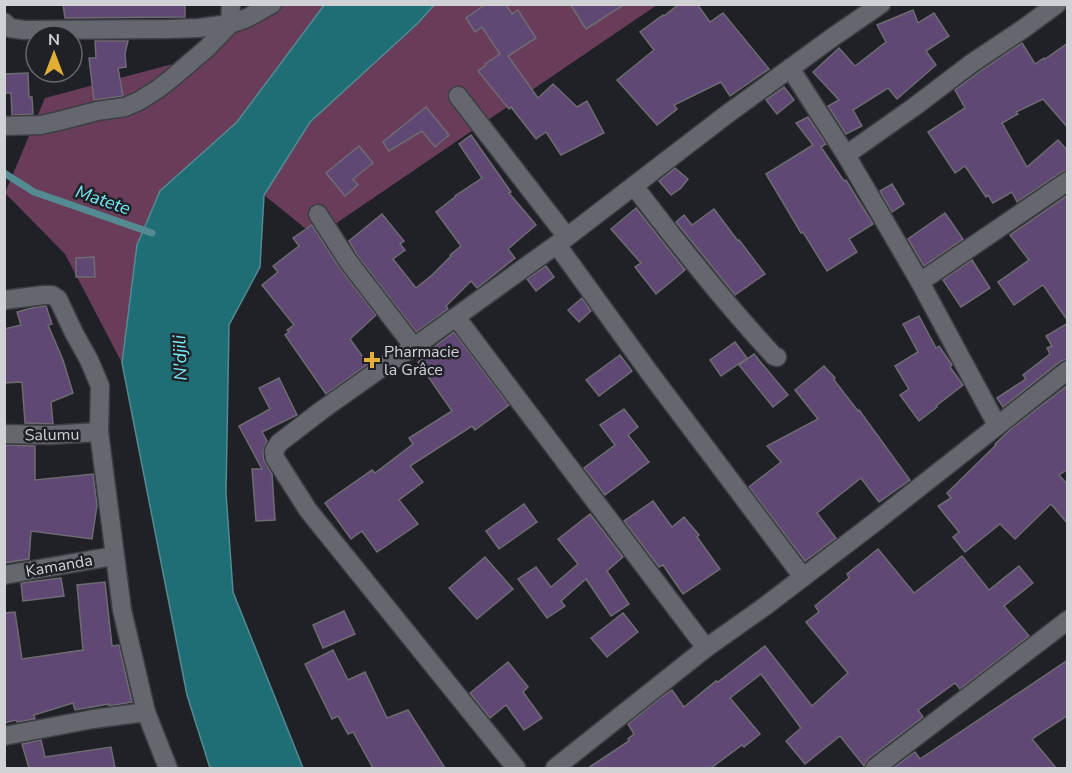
<svg xmlns="http://www.w3.org/2000/svg" width="1072" height="773" viewBox="0 0 1072 773" font-family="'Nunito Sans',sans-serif">
<style>
.forest{fill:#693d59}
.water{fill:#1f6d75;stroke:#548b92;stroke-width:1.5}
.lines{fill:none;stroke-linecap:round;stroke-linejoin:round}
.stream{stroke:#548b92;stroke-width:7}
.building{fill:#5f4873;stroke:#6f6b73;stroke-width:1.5}
.street-casing{stroke:#3d3e43;stroke-width:21}
.street{stroke:#65676f;stroke-width:18}
.poi-dot{fill:#e2af34;stroke:#1f2127;stroke-width:2}
.labels{text-anchor:middle;stroke-width:5;stroke-linejoin:round;paint-order:stroke}
.poi-label{font-size:16px;fill:#d1d2d6;stroke:#1f2127;text-anchor:start}
.street-label{font-size:16px;fill:#d1d2d6;stroke:#1f2127}
.water-label{font-size:18px;font-style:italic;fill:#79e9f6;stroke:#1f2127}
</style>
<rect width="100%" height="100%" fill="#1f2127"/>
<g class="forest">
<polygon points="271,5 325,5 237,122 160,191 137,245 122,363 65,254 5,193 45,98 184,61"/>
<polygon points="434,5 657,5 316,237 264,195 310,122 418,23"/>
</g>
<polygon class="water" points="325,4 434,5 418,23 310,122 264,195 260,267 229,325 226,493 233,592 303,768 210,768 187,695 122,363 137,245 160,191 237,122"/>
<g class="lines">
<polyline class="stream" points="4,173 34,192 152,233"/>
</g>
<g class="building">
<polygon points="63,4 185,4 185,17 65,18"/>
<polygon points="486,4 505,4 512,14 518,10 536,38 508,56 538,98 553,84 577,107 587,101 604,133 561,155 546,132 536,139 511,107 509,109 478,71 486,65 485,64 500,54 482,27 475,32 466,18"/>
<polygon points="570,4 625,4 586,29"/>
<polygon points="679,4 697,4 710,22 723,13 769,69 730,96 721,82 674,105 677,109 657,125 617,80 654,50 640,32 663,15 664,16"/>
<polygon points="913,10 918,23 934,13 949,36 926,51 936,65 897,99 888,88 853,110 862,126 846,134 828,106 839,100 813,72 839,48 855,66 886,42 877,25"/>
<polygon points="95,41 128,41 125,53 126,67 118,68 123,96 94,100 89,58 96,58"/>
<polygon points="1022,43 1035,64 1044,58 1045,59 1068,43 1068,128 1043,99 1016,112 1018,114 1002,123 1027,167 1058,140 1068,151 1068,170 1062,172 1017,202 1012,192 993,203 988,195 986,197 965,166 955,173 928,132 965,108 955,90 979,72"/>
<polygon points="28,73 29,97 32,97 33,114 12,115 11,93 4,93 4,74"/>
<polygon points="784,87 794,100 777,114 766,100"/>
<polygon points="426,107 449,135 435,147 422,131 389,151 383,142"/>
<polygon points="808,117 826,144 821,147 844,181 846,180 873,224 849,239 857,252 827,271 803,232 801,233 766,174 813,145 796,123"/>
<polygon points="471,135 511,192 509,193 536,225 508,249 515,258 477,288 471,281 446,306 448,309 416,332 357,255 349,241 382,214 404,241 400,244 405,250 393,259 416,288 432,275 451,256 450,255 461,246 436,212 455,197 455,196 482,178 459,144"/>
<polygon points="359,146 373,163 353,179 358,185 345,196 326,173"/>
<polygon points="675,168 688,179 681,188 671,195 659,181"/>
<polygon points="892,184 904,204 892,212 880,191"/>
<polygon points="1068,195 1068,321 1043,285 1014,305 998,282 1029,260 1010,235"/>
<polygon points="636,208 685,270 656,294 635,267 641,263 611,229"/>
<polygon points="714,209 738,241 739,240 765,274 735,295 676,222 684,215 692,225"/>
<polygon points="945,213 963,239 924,266 908,239"/>
<polygon points="312,225 339,267 376,315 350,339 368,364 326,394 285,335 289,332 287,330 294,325 262,285 278,272 273,266 299,246 293,238"/>
<polygon points="94,257 95,277 76,277 76,258"/>
<polygon points="972,260 990,288 961,307 943,280"/>
<polygon points="546,266 554,277 536,291 527,279"/>
<polygon points="582,298 591,311 579,322 568,310"/>
<polygon points="45,306 46,306 52,324 48,325 63,360 73,393 51,402 53,424 25,423 22,382 5,383 4,329 21,325 17,312 32,308"/>
<polygon points="919,316 936,348 939,346 952,365 950,367 963,385 936,406 937,407 919,421 900,395 909,389 895,366 918,352 903,324"/>
<polygon points="1068,323 1068,359 1061,361 1003,407 997,398 1026,379 1023,375 1050,354 1047,348 1052,346 1046,336"/>
<polygon points="454,332 509,405 475,430 472,426 410,466 423,482 399,500 418,524 377,552 362,531 351,539 325,503 372,470 375,473 413,444 409,438 452,411 418,362 428,355 426,353"/>
<polygon points="735,342 747,358 721,376 710,360"/>
<polygon points="754,354 788,395 773,407 739,365"/>
<polygon points="620,355 632,371 599,396 586,380"/>
<polygon points="824,366 835,378 834,380 858,411 859,410 910,480 879,502 861,478 817,513 836,538 805,561 749,487 781,462 767,446 818,419 795,390"/>
<polygon points="279,378 297,415 262,432 267,441 263,452 264,460 272,474 275,520 256,521 252,469 262,469 239,426 270,409 259,388"/>
<polygon points="1068,385 1068,469 1059,475 1068,485 1068,524 1051,504 1015,539 1000,524 965,552 953,537 959,532 938,506 951,498 947,493 996,445 995,444 1011,429"/>
<polygon points="624,409 638,427 628,435 649,462 605,495 584,468 615,445 600,425"/>
<polygon points="4,445 35,446 35,480 93,474 97,505 92,539 31,531 29,559 4,563"/>
<polygon points="653,501 672,527 684,517 699,535 697,537 720,569 683,594 663,565 659,567 624,521"/>
<polygon points="524,504 537,522 499,549 486,531"/>
<polygon points="590,514 623,557 607,571 629,604 611,616 586,579 561,601 565,606 547,618 518,579 536,567 551,587 578,564 558,539"/>
<polygon points="878,549 914,593 962,556 989,590 1019,566 1033,583 1004,606 1029,636 960,689 955,683 918,710 923,717 868,759 864,766 840,736 805,764 786,741 801,728 761,674 730,698 760,734 744,747 742,745 711,768 588,768 629,741 628,739 634,734 628,724 663,696 672,690 684,707 716,681 718,682 765,646 812,706 848,673 806,622 819,612 815,606 849,578 847,574"/>
<polygon points="485,557 513,589 477,619 449,588"/>
<polygon points="61,578 64,596 23,601 21,583"/>
<polygon points="105,582 112,646 119,645 132,702 109,706 109,704 75,710 73,703 34,715 35,719 17,722 16,720 4,723 4,613 15,612 22,659 83,650 77,585"/>
<polygon points="344,611 355,634 323,648 313,625"/>
<polygon points="623,613 638,632 607,657 591,638"/>
<polygon points="333,650 348,680 365,672 387,718 408,710 445,768 373,768 353,732 348,734 338,716 332,719 305,664"/>
<polygon points="1068,660 1068,715 1032,739 1056,768 893,768 915,752 920,759"/>
<polygon points="508,662 528,687 523,692 542,718 524,730 506,705 490,718 470,693"/>
<polygon points="41,740 45,757 111,747 115,768 29,768 22,744"/>
</g>
<g class="lines">
<g class="street-casing">
<g id="street">
<polyline points="4,22 10,28 24,30 169,29 198,28 230,24 231,4"/>
<polyline points="790,68 846,155 920,282 997,425"/>
<polyline points="458,96 567,237"/>
<polyline points="4,126 41,125 63,120 97,111 125,107 139,101 158,89 172,78 207,48 230,24 247,18 272,4"/>
<polyline points="846,155 914,107 972,63 1023,29 1057,4"/>
<path d="M 634,186 C 678,244 724,302 774,356 L 777,357"/>
<polyline points="318,214 348,261 414,347"/>
<polyline points="557,245 649,372 803,577"/>
<polyline points="920,282 1068,181"/>
<polyline points="4,300 44,295 52,295 58,299 74,333 89,360 100,386 99,432 122,610 146,712 168,768"/>
<polyline points="456,317 706,648"/>
<polyline points="4,434 49,435 99,432"/>
<polyline points="4,575 114,556"/>
<polyline points="4,736 93,719 146,712"/>
<polyline points="516,768 308,510 275,458 274,451 279,443 322,410 384,366 414,347 567,237 726,115 833,37 881,4"/>
<polyline points="555,768 706,648 764,607 874,523 1068,370"/>
<polyline points="875,768 1068,620"/>
</g>
</g>
<use href="#street" class="street"/>
</g>
<path class="poi-dot" d="M369 351h6v6h6v6h-6v6h-6v-6h-6v-6h6z"/>
<g class="labels">
<g class="poi-label">
<text x="384" y="357">Pharmacie<tspan x="384" dy="18">la Grâce</tspan></text>
</g>
<g class="street-label">
<text transform="translate(52 434) rotate(-1)" y="6">Salumu</text>
<text transform="translate(59 565) rotate(-10)" y="6">Kamanda</text>
</g>
<g class="water-label">
<text transform="translate(103 200) rotate(19)" y="6">Matete</text>
<text transform="translate(180 358) rotate(-92)" y="6">N'djili</text>
</g>
</g>
<rect width="1072" height="773" fill="none" stroke="#d1d2d6" stroke-width="12"/>
<g transform="translate(54 54)"><circle r="28" fill="#1f2127" stroke="#66686d" stroke-width="1.5"/>
<path d="M0-4.5L10 22L0 15L-10 22Z" fill="#e2af34"/>
<text y="-9" font-size="16" font-weight="bold" text-anchor="middle" fill="#d1d2d6">N</text>
</g>
</svg>
